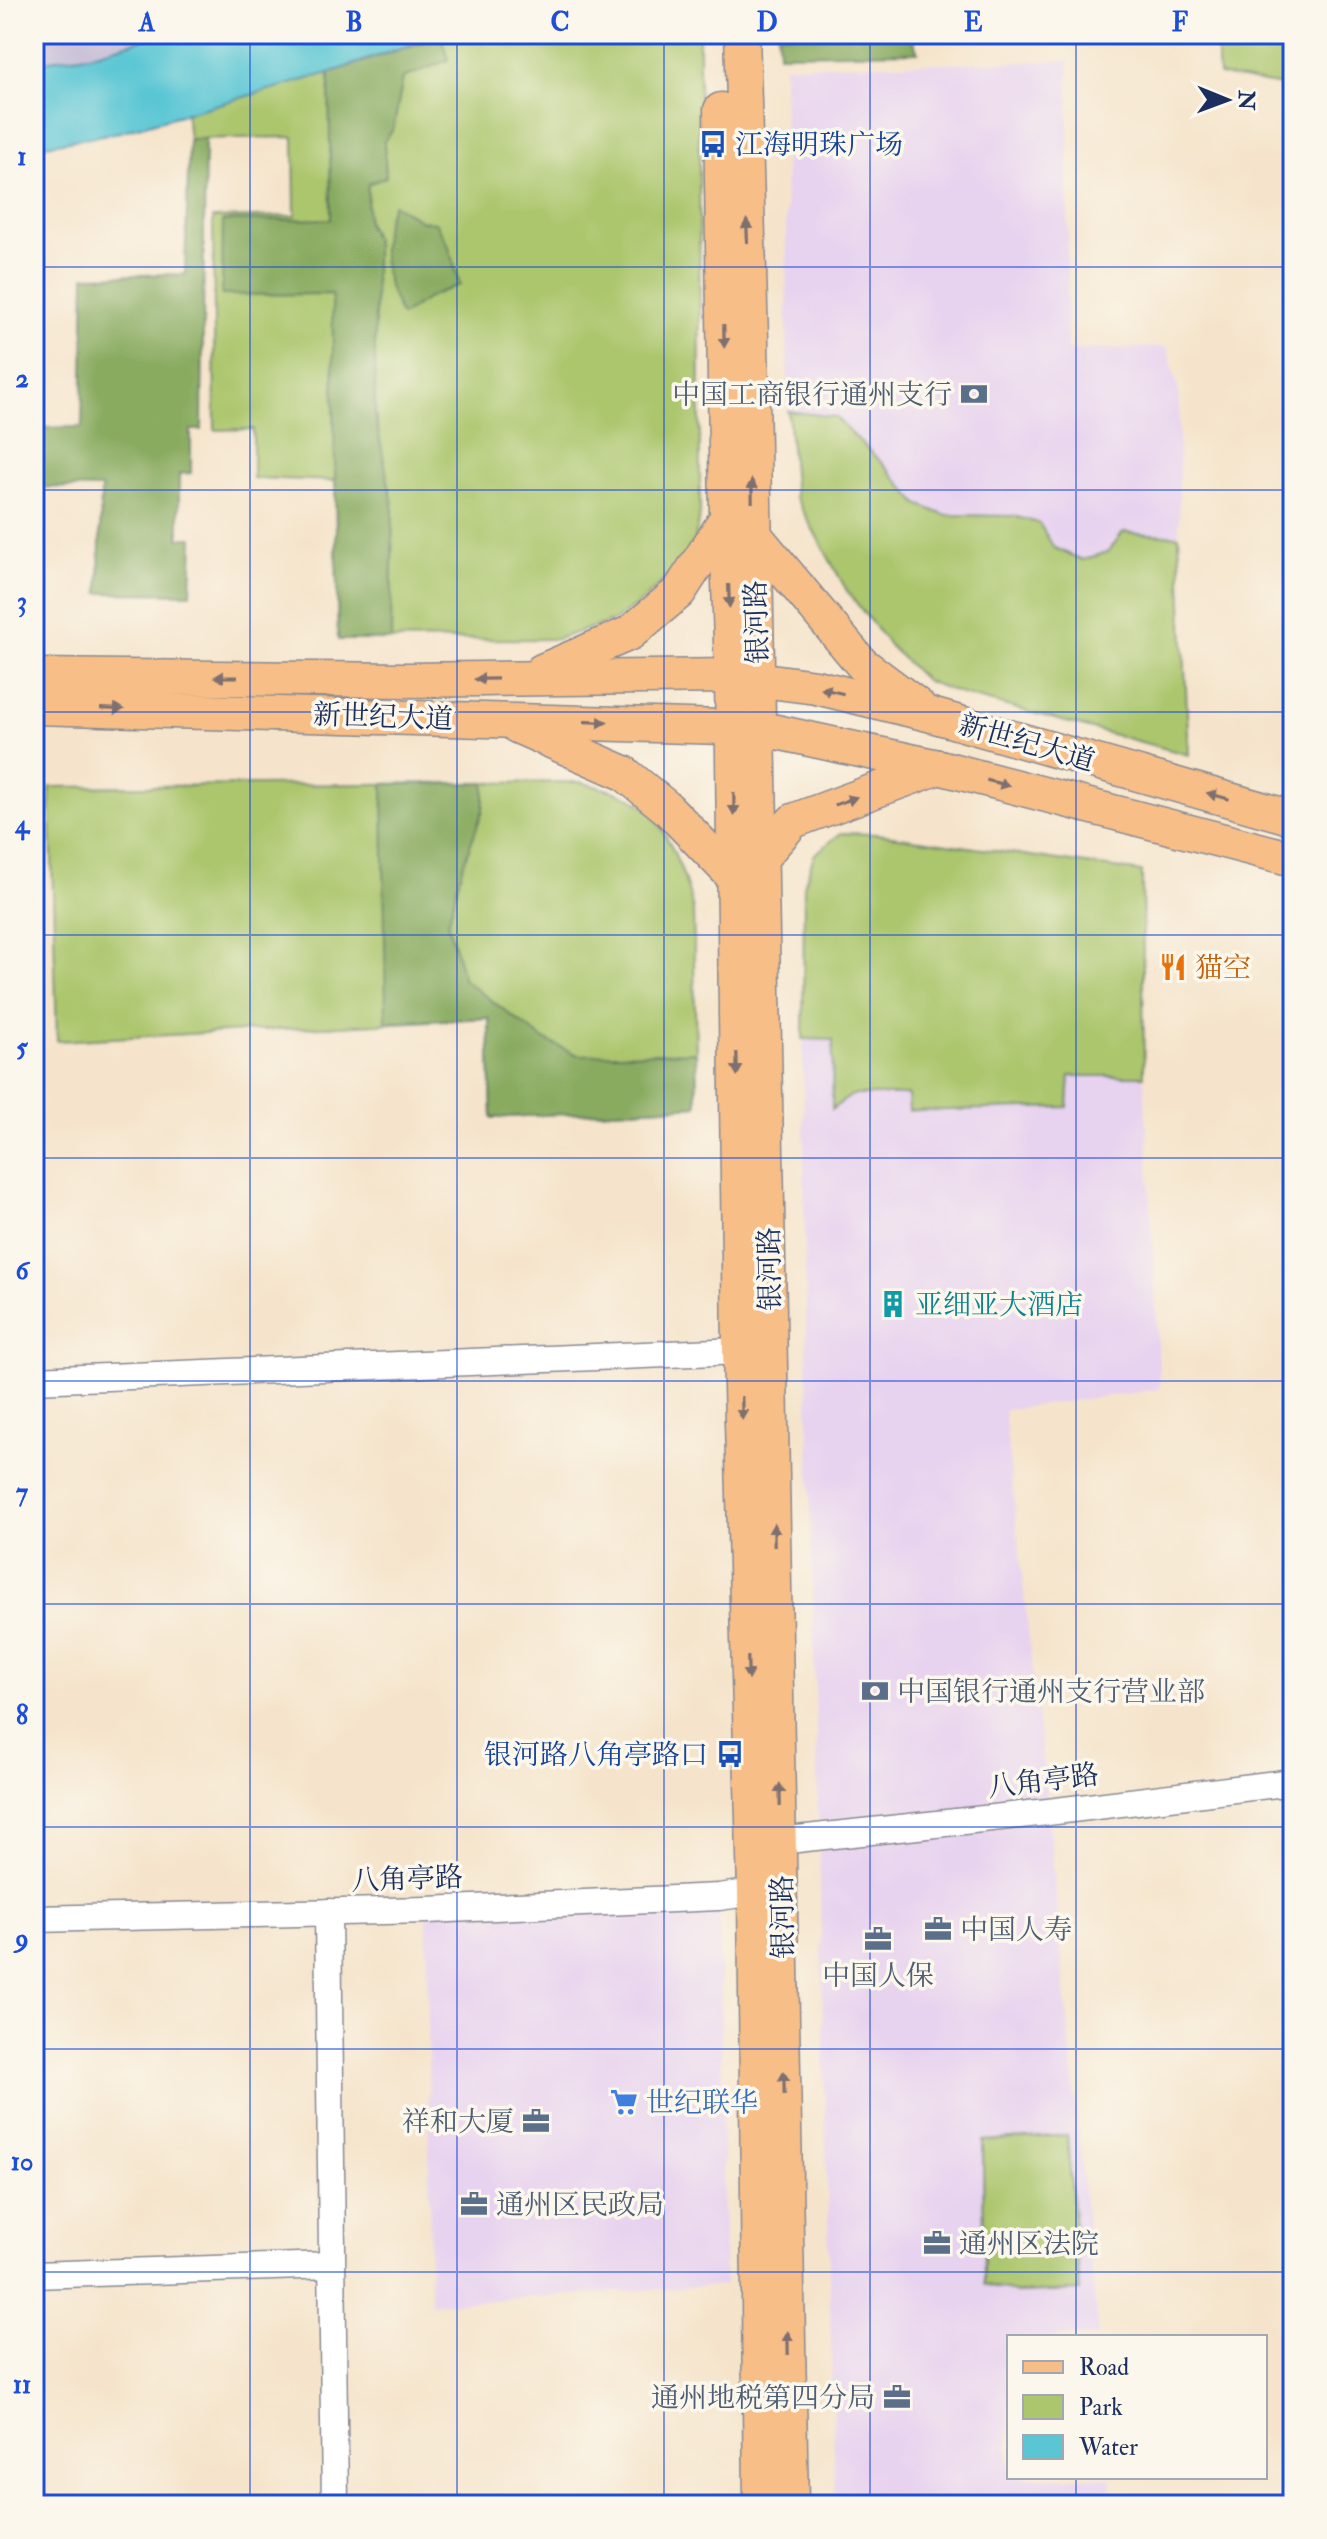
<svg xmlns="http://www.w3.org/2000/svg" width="1327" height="2539" viewBox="0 0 1327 2539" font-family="'IM FELL Double Pica','Noto Serif SC',serif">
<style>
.built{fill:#e7d2ef}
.industrial{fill:#c8bfd8}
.green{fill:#acc66d;stroke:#647a66;stroke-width:2}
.forest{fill:#89ab60;stroke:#526d5f;stroke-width:2}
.water{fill:#5ac6d4;stroke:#3a7a99;stroke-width:2}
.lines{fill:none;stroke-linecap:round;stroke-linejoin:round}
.minor-casing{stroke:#888a94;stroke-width:29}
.major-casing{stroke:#888a94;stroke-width:37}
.minor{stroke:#fff;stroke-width:26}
.major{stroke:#f7be87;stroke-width:34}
.oneway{fill:#7e6f70}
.grid{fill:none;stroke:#1d4ed8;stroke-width:2;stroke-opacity:0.55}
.labels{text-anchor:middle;stroke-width:7;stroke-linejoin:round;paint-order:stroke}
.transit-label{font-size:28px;fill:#164399;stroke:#fbf7ec;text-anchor:start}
.service-label{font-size:28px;fill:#4e5e75;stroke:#fbf7ec;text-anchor:start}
.street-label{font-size:28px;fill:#1b2f5e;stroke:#fbf7ec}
.food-label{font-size:28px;fill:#c56008;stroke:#fbf7ec;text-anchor:start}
.culture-label{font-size:28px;fill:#0d838f;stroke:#fbf7ec;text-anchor:start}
.shop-label{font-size:28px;fill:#366cbe;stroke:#fbf7ec;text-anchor:start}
.neatline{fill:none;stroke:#1d4ed8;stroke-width:3}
.grid-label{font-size:26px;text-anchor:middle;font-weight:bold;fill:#1d4ed8}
</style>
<rect width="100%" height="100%" fill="#fbf7ec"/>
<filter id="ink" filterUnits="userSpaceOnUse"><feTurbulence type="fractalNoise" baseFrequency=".0125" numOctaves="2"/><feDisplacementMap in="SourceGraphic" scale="16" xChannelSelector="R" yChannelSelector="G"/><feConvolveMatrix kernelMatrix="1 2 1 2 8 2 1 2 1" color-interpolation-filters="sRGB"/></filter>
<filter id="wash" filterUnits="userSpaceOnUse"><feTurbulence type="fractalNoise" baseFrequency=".006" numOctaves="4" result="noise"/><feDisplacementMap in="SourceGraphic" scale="32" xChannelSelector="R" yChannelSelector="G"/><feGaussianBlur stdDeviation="1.8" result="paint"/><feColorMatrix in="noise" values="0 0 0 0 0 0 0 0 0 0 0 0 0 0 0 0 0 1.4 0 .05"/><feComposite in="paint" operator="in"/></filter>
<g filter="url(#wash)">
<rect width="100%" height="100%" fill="#f5e4cb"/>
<g class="built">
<polygon points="1069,61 1067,350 1167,347 1179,391 1179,536 1124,532 1108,552 1083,560 1054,548 1013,516 944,515 918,504 888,469 835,418 788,411 784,66"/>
<polygon points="803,1039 833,1039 833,1109 852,1095 909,1095 909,1111 1068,1107 1069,1075 1144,1076 1160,1389 1004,1410 1048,1812 1098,2337 1009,2337 1009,2477 1111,2477 1113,2505 835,2505 805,1282"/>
<polygon points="719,1897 725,2285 430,2304 427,1910"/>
</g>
<polygon class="industrial" points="34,34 163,34 88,55 34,62"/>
<g class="green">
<polygon points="440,34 699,34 700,514 694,543 680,564 645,599 615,620 557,639 338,640 335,481 253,478 253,429 215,430 213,218 295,216 294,137 189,139 186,112 329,73"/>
<polygon points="1216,34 1293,34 1293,88 1219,75"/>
<polygon points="788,411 835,417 888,469 918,504 944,515 1013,516 1039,523 1054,548 1083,560 1108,552 1123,532 1179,536 1189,755 962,694 926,681 889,645 847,591 795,497"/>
<path d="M 581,782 C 599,788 625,792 641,804 C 666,822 687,881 693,910 L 697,1106 L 492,1118 L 489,1018 L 57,1041 L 50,787 Z"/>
<polygon points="841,833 878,834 1142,872 1144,1076 1070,1076 1068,1107 909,1111 908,1095 852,1095 832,1109 833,1040 803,1039 804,886 814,855"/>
<polygon points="1067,2135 1080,2291 1017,2293 984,2284 983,2141"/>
</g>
<g class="forest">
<polygon points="778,34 910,34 918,52 779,54"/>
<polygon points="441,36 448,60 403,78 393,130 384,141 386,177 368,184 367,222 375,239 375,415 393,505 391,640 338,640 332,294 222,295 223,221 331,219 329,73"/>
<polygon points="189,139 205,139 202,430 191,430 191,473 179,474 179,538 193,538 191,594 99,593 101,488 34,487 34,428 82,427 85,276 185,274"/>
<path d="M 393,204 L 422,221 L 436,223 L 448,244 L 460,285 L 433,295 L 401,316 C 383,279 375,243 393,204 Z"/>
<polygon points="485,783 483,810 461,871 448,924 464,980 543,1039 578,1055 696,1052 697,1106 492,1118 489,1018 386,1022 383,784"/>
</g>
<polygon class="water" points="163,34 440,34 329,73 120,132 34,147 34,62 88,55"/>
</g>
<g filter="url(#ink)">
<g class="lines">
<g class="minor-casing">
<g id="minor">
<polyline points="34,1380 740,1351"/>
<polyline points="760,1843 1048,1812 1293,1782"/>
<polyline points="328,1912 335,2505"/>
<polyline points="34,1919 427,1910 719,1897 755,1892 774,1894"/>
<polyline points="34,2275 330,2265"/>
</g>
</g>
<g class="major-casing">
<g id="major">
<polyline points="742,34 751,339 791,2505"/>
<polyline points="721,110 727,518 732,676 740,1351 755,1892 761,2505"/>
<polyline points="753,533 862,664 918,706"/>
<polyline points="542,671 630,633 679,592 727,518"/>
<polyline points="34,676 407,680 732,676 816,687 928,714 1293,818"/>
<polyline points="34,707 758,728 939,767 1293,859"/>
<polyline points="517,726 624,773 667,808 735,878"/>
<polyline points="761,858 793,821 939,767"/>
</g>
</g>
<use href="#minor" class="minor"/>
<use href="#major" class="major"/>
</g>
<defs><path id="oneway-solid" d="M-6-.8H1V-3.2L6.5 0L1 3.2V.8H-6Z" transform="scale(2)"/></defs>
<g class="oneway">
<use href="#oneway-solid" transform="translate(747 231) rotate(-92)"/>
<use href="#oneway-solid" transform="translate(724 336) rotate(89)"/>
<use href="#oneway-solid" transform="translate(752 491) rotate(-91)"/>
<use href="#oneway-solid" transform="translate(729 596) rotate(88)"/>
<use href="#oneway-solid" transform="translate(226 677) rotate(-180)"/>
<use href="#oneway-solid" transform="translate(486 679) rotate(179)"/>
<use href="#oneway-solid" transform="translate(832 691) rotate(-167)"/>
<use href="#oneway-solid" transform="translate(112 709) rotate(2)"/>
<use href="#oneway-solid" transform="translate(596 722) rotate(2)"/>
<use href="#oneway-solid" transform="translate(998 783) rotate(14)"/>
<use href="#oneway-solid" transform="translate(1218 796) rotate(-164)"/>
<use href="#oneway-solid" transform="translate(846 801) rotate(-20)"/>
<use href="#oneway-solid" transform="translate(734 804) rotate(89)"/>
<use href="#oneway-solid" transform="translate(737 1064) rotate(89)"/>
<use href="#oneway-solid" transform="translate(742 1408) rotate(89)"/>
<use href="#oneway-solid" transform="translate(774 1535) rotate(-91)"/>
<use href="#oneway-solid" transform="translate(748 1668) rotate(89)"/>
<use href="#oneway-solid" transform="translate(780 1795) rotate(-91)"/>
<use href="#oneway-solid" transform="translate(784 2083) rotate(-91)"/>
<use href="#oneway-solid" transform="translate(788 2343) rotate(-91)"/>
</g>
</g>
<path class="grid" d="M 250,34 L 250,2505M 457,34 L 457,2505M 664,34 L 664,2505M 870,34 L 870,2505M 1076,34 L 1076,2337M 34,267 L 1293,267M 34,490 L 1293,490M 34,712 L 1293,712M 34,935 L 1293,935M 34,1158 L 1293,1158M 34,1381 L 1293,1381M 34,1604 L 1293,1604M 34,1827 L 1293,1827M 34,2049 L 1293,2049M 34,2272 L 1293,2272M 1076,2477 L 1076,2505"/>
<defs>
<g id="bus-bare" transform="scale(2.16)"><path d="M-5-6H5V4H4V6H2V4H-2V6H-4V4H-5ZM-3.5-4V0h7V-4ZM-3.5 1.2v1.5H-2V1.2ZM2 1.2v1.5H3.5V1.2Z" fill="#1a4fb4" stroke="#fbf7ec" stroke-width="2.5" paint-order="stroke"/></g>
<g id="bank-bare" transform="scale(2.16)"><path d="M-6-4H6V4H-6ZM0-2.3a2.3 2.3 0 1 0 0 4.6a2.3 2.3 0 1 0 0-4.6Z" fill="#5c6f8a" stroke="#fbf7ec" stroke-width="2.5" paint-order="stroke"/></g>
<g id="restaurant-bare" transform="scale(2.16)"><path d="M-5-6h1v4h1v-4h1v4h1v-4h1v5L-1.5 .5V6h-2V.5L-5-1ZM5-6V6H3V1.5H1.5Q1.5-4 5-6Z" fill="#e8710a" stroke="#fbf7ec" stroke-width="2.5" paint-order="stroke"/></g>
<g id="building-bare" transform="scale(2.16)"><path d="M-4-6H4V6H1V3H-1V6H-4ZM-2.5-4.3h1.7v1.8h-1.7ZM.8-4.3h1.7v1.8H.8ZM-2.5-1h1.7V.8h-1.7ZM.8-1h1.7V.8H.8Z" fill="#0f9aa8" stroke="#fbf7ec" stroke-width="2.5" paint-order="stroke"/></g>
<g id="office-bare" transform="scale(2.16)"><path d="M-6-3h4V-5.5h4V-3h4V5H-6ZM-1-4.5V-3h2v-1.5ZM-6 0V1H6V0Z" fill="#5c6f8a" stroke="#fbf7ec" stroke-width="2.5" paint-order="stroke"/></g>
<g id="supermarket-bare" transform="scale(2.16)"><path d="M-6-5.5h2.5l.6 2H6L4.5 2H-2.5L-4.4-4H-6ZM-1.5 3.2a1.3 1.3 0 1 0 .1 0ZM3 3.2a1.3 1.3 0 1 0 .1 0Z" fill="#3f7fe0" stroke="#fbf7ec" stroke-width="2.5" paint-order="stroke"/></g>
</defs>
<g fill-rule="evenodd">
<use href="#bus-bare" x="713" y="144"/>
<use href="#bank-bare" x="974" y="394"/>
<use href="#restaurant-bare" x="1173" y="967"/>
<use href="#building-bare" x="893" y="1304"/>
<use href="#bank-bare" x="875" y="1691"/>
<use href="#bus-bare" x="730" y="1754"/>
<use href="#office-bare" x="938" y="1929"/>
<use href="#office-bare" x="878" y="1939"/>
<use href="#supermarket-bare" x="624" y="2102"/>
<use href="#office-bare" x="536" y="2121"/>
<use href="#office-bare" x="474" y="2204"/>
<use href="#office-bare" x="937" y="2243"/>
<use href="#office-bare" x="897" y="2397"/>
</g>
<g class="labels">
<g class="transit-label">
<text x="735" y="154">江海明珠广场</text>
<text x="708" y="1764" text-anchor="end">银河路八角亭路口</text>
</g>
<g class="service-label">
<text x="952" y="404" text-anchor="end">中国工商银行通州支行</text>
<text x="897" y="1701">中国银行通州支行营业部</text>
<text x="960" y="1939">中国人寿</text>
<text x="878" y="1985" text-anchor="middle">中国人保</text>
<text x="514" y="2131" text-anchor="end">祥和大厦</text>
<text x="496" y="2214">通州区民政局</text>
<text x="959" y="2253">通州区法院</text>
<text x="875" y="2407" text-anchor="end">通州地税第四分局</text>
</g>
<g class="street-label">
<text transform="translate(756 622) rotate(-92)" y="10">银河路</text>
<text transform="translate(383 716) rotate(2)" y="10">新世纪大道</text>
<text transform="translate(1027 742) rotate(16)" y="10">新世纪大道</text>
<text transform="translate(769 1269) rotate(-91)" y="10">银河路</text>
<text transform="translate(1043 1780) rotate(-7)" y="10">八角亭路</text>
<text transform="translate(407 1878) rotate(-2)" y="10">八角亭路</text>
<text transform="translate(782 1917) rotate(-91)" y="10">银河路</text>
</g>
<g class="food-label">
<text x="1195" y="977">猫空</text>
</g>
<g class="culture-label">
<text x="915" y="1314">亚细亚大酒店</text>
</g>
<g class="shop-label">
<text x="646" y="2112">世纪联华</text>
</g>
</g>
<rect width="1327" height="2539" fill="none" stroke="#fbf7ec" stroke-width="88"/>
<rect x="1007" y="2335" width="260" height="144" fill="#fbf7ec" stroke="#a1a7b3" stroke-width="2"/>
<rect x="1023" y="2361" width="40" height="12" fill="#f7be87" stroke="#a1a7b3" stroke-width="2"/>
<text x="1079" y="2375" font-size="24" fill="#1b2f5e">Road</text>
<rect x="1023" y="2395" width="40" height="24" fill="#acc66d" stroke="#a1a7b3" stroke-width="2"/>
<text x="1079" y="2415" font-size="24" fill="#1b2f5e">Park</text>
<rect x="1023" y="2435" width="40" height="24" fill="#5ac6d4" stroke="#a1a7b3" stroke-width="2"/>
<text x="1079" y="2455" font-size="24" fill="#1b2f5e">Water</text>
<g transform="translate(1227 100) rotate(91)" stroke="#fbf7ec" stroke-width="6" paint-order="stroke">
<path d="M0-6L14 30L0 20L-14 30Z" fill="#1b2f5e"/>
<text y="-12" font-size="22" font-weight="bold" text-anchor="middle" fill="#1b2f5e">N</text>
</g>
<rect x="44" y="44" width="1239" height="2451" class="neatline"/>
<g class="grid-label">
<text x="147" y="31">A</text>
<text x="354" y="31">B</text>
<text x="560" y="31">C</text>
<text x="767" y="31">D</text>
<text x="973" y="31">E</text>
<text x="1180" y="31">F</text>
<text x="22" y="165">1</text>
<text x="22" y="387">2</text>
<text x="22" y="610">3</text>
<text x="22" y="833">4</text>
<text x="22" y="1056">5</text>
<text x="22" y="1279">6</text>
<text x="22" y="1501">7</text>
<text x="22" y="1724">8</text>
<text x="22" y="1947">9</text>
<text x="22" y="2170">10</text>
<text x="22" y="2393">11</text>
</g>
</svg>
